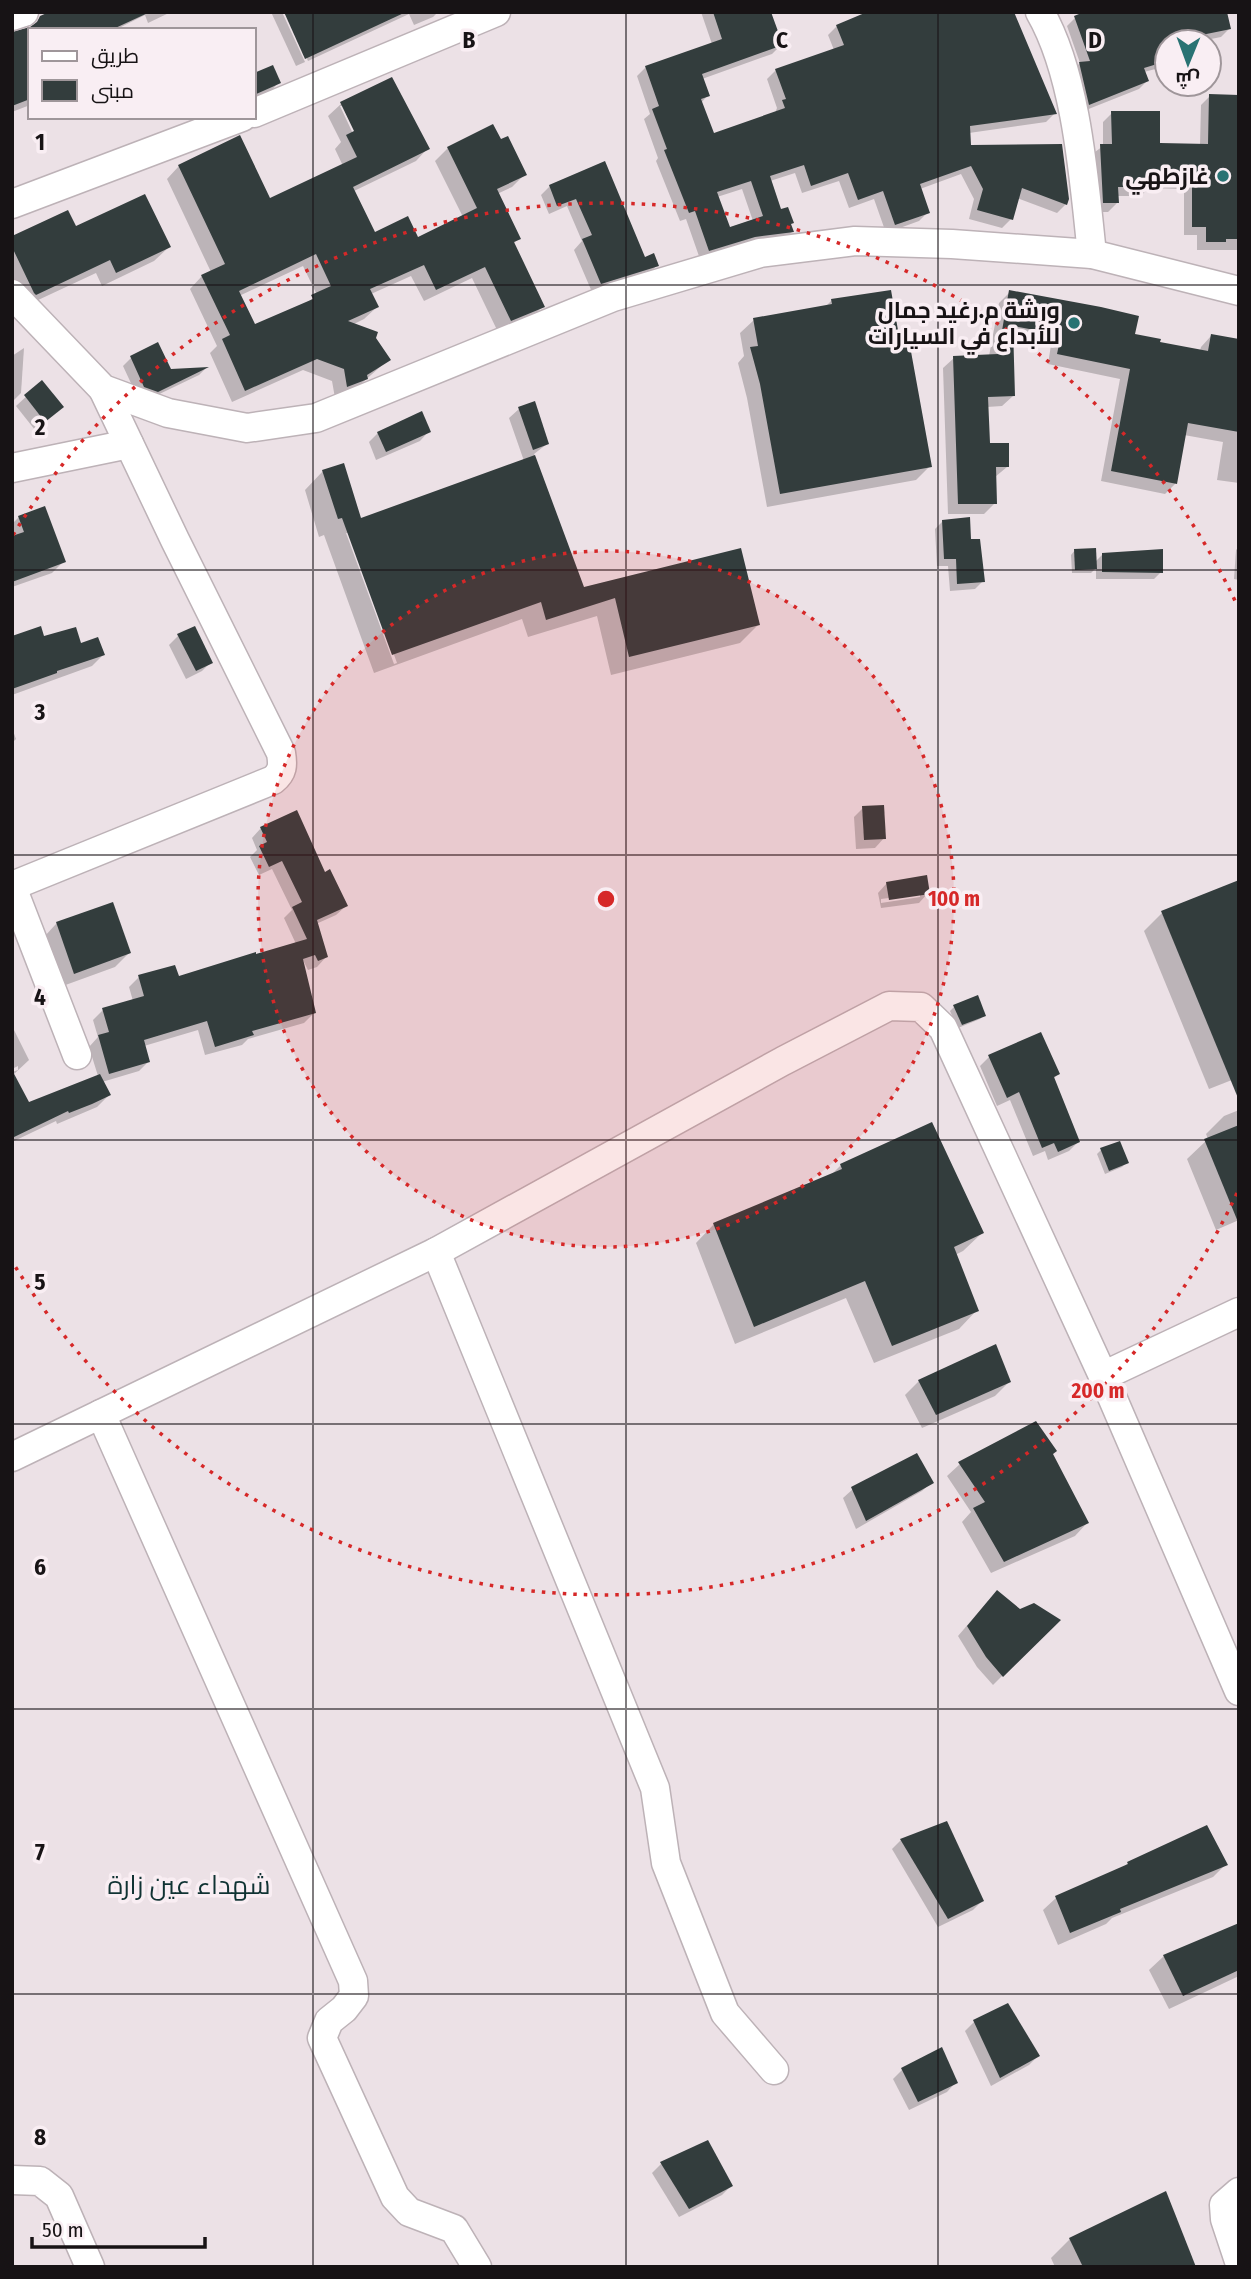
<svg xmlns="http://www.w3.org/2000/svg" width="1251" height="2279" viewBox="0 0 1251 2279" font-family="'Fira Sans Condensed',Cairo,sans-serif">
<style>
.shadow{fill:#0003;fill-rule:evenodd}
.building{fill:#333d3d;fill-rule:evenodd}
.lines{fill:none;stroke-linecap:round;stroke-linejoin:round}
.minor-casing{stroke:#bdb2b7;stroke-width:31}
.minor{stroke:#fff;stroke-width:28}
.grid{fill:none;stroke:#171315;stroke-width:2;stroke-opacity:0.55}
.ring{fill:none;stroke:#d62828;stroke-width:3.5;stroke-dasharray:3.5 7}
.poi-dot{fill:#297373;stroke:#f9eef3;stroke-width:2.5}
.labels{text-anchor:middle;stroke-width:7;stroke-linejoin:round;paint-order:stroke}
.poi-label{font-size:23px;font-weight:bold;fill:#171315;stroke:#f9eef3;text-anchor:end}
.quarter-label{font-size:26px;fill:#103333;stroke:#f9eef3}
.grid-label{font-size:23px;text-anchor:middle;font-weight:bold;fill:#171315;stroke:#f9eef3;stroke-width:7;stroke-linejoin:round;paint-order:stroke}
.centre{fill:#d62828;stroke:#f9eef3;stroke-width:3.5}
.ring-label{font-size:21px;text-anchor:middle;font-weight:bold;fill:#d62828;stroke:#f9eef3;stroke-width:7;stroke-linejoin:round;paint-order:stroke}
</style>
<rect width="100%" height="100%" fill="#ece1e6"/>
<g class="shadow">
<polygon points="53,12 171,12 148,23 145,15 115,30 30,30 30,105 12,112 12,33 31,28 41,17"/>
<polygon points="271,12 282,12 305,62 296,66"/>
<polygon points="286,12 438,12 433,17 414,25 409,14 308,61"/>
<path d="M 701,12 L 770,12 L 781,45 L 772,54 L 702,79 L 708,95 L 701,103 L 713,136 L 775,113 L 777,108 L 767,79 L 776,70 L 834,50 L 828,35 L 837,26 L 866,15 L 865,12 L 1013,12 L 1055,113 L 1046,122 L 969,133 L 970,147 L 1066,204 L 1057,213 L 1017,198 L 1011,219 L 1002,228 L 969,219 L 974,199 L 961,174 L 920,189 L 928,212 L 919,221 L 886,233 L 874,199 L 849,208 L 839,181 L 802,193 L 795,173 L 770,181 L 780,212 L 792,232 L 783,240 L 700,259 L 686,219 L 680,221 L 656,161 L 658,158 L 644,119 L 650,114 L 637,76 L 646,67 L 712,44 ZM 742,189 L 753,221 L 728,230 L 717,197 Z"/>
<polygon points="1075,18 1229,29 1221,37 1196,42 1167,42 1167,66 1144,72 1147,81 1139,89 1081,112 1071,72 1080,63 1067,26"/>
<polygon points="272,67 279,82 270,92 254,99 254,75"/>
<path d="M 392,79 L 428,148 L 416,161 L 354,191 L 375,234 L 417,239 L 463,217 L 435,161 L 448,148 L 525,174 L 512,187 L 497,194 L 519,238 L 513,244 L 543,306 L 530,319 L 498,332 L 472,278 L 424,301 L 411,276 L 371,294 L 377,307 L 364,319 L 352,325 L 374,338 L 389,359 L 353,391 L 335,398 L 332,381 L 303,370 L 232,402 L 210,353 L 217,346 L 190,289 L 202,276 L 211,272 L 167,179 L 179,166 L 270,200 L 343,166 L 335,149 L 341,142 L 328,116 L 341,104 ZM 340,106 L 343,106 L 359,138 L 356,140 ZM 303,266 L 317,295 L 304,305 L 254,327 L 239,296 Z"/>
<polygon points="1210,96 1239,97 1239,250 1197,250 1197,235 1184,235 1184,189 1148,188 1141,196 1117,196 1117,203 1108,212 1095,212 1091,155 1103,146 1103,122 1112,113 1158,145 1200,145 1201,105"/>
<polygon points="604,163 644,260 657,265 649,274 592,292 574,250 582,241 567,206 549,214 541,195 550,186"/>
<polygon points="75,229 169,247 154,261 102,286 96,273 21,308 12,290 12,238"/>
<polygon points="1010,292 1158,344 1200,351 1201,347 1211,336 1239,342 1239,483 1217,480 1223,442 1184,435 1175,484 1165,494 1101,481 1120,379 1048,364 1051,345 1011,338 1013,396 1002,406 987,407 988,445 1007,467 995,477 995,503 984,514 948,514 943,368 954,358 989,356 999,303"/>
<polygon points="832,300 898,338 930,466 916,480 767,507 747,398 738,363 744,356 740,333 754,320 825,307"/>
<polygon points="24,348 21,393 12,402 12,356"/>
<polygon points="131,358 170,370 205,369 199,375 149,399 136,394 123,366"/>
<polygon points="41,383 52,416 35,430 16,406"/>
<path d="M 519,409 L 547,444 L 534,454 L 582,589 L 758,625 L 740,643 L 611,675 L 597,616 L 528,637 L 522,619 L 374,673 L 324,535 L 319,537 L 305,490 L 323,471 L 360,520 L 524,461 L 509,418 ZM 346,533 L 350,533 L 397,663 L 394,664 Z"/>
<polygon points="429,431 420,441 376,460 369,442 378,433"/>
<polygon points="19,517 64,561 52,573 12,587 12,524"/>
<polygon points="943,521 969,541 983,581 975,589 950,591 948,566 937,566 935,529"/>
<polygon points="1239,547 1239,580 1234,579 1236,550"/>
<polygon points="1075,550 1095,562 1103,554 1161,572 1154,579 1096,579 1096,568 1091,573 1072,573 1071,555"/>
<polygon points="178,636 211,662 202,671 186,679 169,645"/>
<polygon points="103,655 92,666 12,695 12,669"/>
<polygon points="12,728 16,739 12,743"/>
<polygon points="863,808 884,838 875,848 856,849 854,817"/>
<polygon points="261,828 324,874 346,906 336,915 316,924 326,957 317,967 308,970 302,958 314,1013 304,1023 248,1039 242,1045 205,1055 198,1030 144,1046 148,1062 139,1071 102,1082 109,1095 97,1107 57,1124 56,1121 12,1142 12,1072 18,1070 18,1066 12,1069 12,1026 29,1060 13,1075 28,1104 98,1076 89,1047 98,1037 93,1020 103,1010 133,1001 129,987 139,977 177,979 296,944 284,918 292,910 272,869 259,875 250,857 257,850 252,838"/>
<path d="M 887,883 L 928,893 L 919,903 L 881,908 L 878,893 ZM 920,894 L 920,897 L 881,903 L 881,899 Z"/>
<polygon points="1162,913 1237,1078 1209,1089 1144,931"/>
<polygon points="57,923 129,953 115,967 60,987 43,938"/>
<polygon points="954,1007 984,1015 980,1019 958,1028 950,1011"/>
<polygon points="989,1057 1058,1074 1053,1079 1078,1142 1069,1151 1048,1160 1045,1151 1033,1156 1010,1100 997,1106 980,1066"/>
<polygon points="1239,1110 1239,1220 1216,1230 1187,1159 1208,1139 1206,1134 1224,1116"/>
<polygon points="1101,1150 1127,1162 1122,1167 1105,1174 1097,1154"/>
<polygon points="841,1165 982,1233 963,1251 955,1255 977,1310 959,1329 874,1363 846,1298 735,1344 696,1243 714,1224 831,1175"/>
<polygon points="919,1381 1009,1382 995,1396 922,1428 905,1395"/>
<polygon points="1052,1455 1087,1523 1075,1536 991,1573 962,1522 971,1512 947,1476 960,1464"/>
<polygon points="932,1482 922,1491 856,1529 843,1498 853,1489"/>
<polygon points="988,1601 1058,1620 993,1685 977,1667 958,1636"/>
<polygon points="901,1840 982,1901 973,1910 938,1927 892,1849"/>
<polygon points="1128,1863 1226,1864 1213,1877 1112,1918 1106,1924 1058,1945 1043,1910 1056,1898 1123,1868"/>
<polygon points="1239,1925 1239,1976 1169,2009 1149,1970 1164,1956"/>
<polygon points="974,2022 1038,2056 1029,2065 991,2086 965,2031"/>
<polygon points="902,2070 956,2082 947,2092 909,2110 893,2079"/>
<polygon points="708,2142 731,2186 722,2195 679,2217 652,2173 661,2164"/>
<polygon points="1070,2239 1194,2267 1055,2267 1051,2258"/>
</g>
<g class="building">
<polygon points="49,12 150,12 111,30 30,30 30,99 12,106 12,32 30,27 37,22 40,16"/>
<polygon points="284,12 406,12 305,59"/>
<path d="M 713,12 L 771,12 L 783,45 L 702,74 L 710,96 L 701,99 L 714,133 L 785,108 L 782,100 L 786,99 L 775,69 L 844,45 L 836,25 L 867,12 L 1014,12 L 1057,114 L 970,126 L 971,145 L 1062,144 L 1069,199 L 1067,205 L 1022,188 L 1013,220 L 977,210 L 983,189 L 971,166 L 920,184 L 930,213 L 895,225 L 883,191 L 858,200 L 848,173 L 811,186 L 804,165 L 770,176 L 781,209 L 788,207 L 794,223 L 791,224 L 794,232 L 755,237 L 709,251 L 695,211 L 689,213 L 664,150 L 667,149 L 652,109 L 659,106 L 645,66 L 722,39 ZM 751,181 L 763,216 L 730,227 L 717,192 Z"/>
<polygon points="1084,12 1227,12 1231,29 1167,42 1167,61 1144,68 1149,81 1089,105 1079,62 1090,61 1074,16"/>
<polygon points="273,65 281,83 254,95 254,73"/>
<path d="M 392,77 L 430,149 L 353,187 L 375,232 L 408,216 L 418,237 L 477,208 L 447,147 L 493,124 L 501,139 L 508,136 L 527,175 L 497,189 L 521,239 L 514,242 L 545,307 L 511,321 L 485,267 L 436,290 L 424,265 L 370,289 L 379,307 L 348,321 L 378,332 L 376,338 L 391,360 L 367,375 L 368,379 L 347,387 L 344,369 L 317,359 L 245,391 L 222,339 L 230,335 L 201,275 L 225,264 L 178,165 L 240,135 L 270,198 L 357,157 L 346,135 L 354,131 L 340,102 ZM 316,254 L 331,286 L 311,295 L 313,299 L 255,324 L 239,291 Z"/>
<polygon points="1209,94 1239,95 1239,239 1226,239 1226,242 1206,242 1206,227 1192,227 1192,180 1151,179 1152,187 1118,187 1119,203 1103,203 1100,144 1112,144 1111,111 1160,111 1160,143 1208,144"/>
<polygon points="605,161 645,257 654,253 659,266 601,284 582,239 592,235 576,199 557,206 549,185"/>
<polygon points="145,194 171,247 116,273 110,260 36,295 34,293 12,247 12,236 68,210 76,226"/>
<polygon points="891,290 899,336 908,335 932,467 780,494 760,384 750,347 758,346 753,318 832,304 831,299"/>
<polygon points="1009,290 1101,307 1139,316 1135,334 1161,339 1160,342 1208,351 1211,334 1239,339 1239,432 1188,423 1177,484 1111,471 1130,369 1057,354 1061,335 1013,326 1015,396 988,397 990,443 1009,443 1009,467 996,467 997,504 958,504 953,356 998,354"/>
<polygon points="158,342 171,369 209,367 158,392 144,387 130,356"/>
<polygon points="42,380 64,407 45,422 24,395"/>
<polygon points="535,401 549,444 533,450 518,407"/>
<polygon points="422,411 431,432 386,452 377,432"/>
<polygon points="535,455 584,587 741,548 760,625 629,657 615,598 546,620 541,602 392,655 342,518 338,519 322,470 344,463 361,518"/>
<polygon points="45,506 66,562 12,582 12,536 24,532 18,516"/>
<polygon points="970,517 971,539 980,539 985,582 957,584 956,559 944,559 942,520"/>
<polygon points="1096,548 1097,569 1075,570 1074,549"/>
<polygon points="1163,549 1163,573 1102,572 1102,553"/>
<polygon points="41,626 44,636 76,627 81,643 98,637 105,655 57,671 57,673 12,689 12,636"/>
<polygon points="195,626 213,663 196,671 177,634"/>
<polygon points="884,805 886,839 864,840 862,806"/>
<polygon points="297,810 325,872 330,869 348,906 317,920 328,957 318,961 315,955 303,959 316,1013 252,1031 254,1035 215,1047 207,1021 144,1040 150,1062 109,1074 98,1035 109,1032 102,1008 144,996 138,975 175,965 179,976 256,952 256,954 307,939 292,907 302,902 282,861 269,867 259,846 267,842 260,827"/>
<polygon points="927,875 930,894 889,900 886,882"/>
<polygon points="1239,880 1239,1098 1238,1098 1161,911"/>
<polygon points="113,902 131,953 74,974 56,922"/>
<polygon points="978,995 986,1016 962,1025 953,1005"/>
<polygon points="1041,1032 1060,1074 1054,1077 1080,1142 1058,1152 1054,1143 1042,1148 1019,1092 1007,1098 988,1055"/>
<polygon points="12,1070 29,1102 100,1074 111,1095 92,1104 69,1113 68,1111 12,1138"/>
<polygon points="932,1122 984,1233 954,1247 979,1311 892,1346 865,1281 754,1327 713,1223 842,1169 840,1164"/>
<polygon points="1239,1125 1239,1222 1238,1222 1204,1139"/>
<polygon points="1120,1141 1129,1163 1109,1171 1100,1148"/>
<polygon points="996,1344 1011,1382 936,1415 918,1380"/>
<polygon points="1036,1421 1057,1451 1053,1454 1089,1523 1004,1562 973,1508 985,1502 958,1462"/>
<polygon points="917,1453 934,1483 866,1521 851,1487"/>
<polygon points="997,1590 1020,1609 1034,1603 1061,1620 1003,1677 986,1657 967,1626"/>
<polygon points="947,1821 984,1901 948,1919 900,1839"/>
<polygon points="1207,1825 1228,1865 1120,1909 1121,1912 1070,1933 1055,1896 1128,1864 1127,1862"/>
<polygon points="1239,1923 1239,1970 1183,1996 1163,1955"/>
<polygon points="1008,2003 1040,2056 1000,2078 973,2020"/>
<polygon points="942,2047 958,2083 918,2102 901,2068"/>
<polygon points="708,2140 733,2186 689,2209 660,2162"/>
<polygon points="1166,2191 1196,2267 1083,2267 1069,2238"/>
</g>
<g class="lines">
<g class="minor-casing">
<g id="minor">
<path d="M 1040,12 C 1077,76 1084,181 1092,254"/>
<polyline points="12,16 24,12"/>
<polyline points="254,113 496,12"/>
<polyline points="12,204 242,117"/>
<polyline points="12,294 103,389 168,413 247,428 316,418 613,297 760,253 855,241 952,244 1092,254 1239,291"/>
<polyline points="12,468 129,444"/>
<path d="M 12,886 L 273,780 C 283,772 283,765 281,753 L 175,540 L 103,389"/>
<polyline points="12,887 77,1055"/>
<polyline points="436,1252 655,1788 666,1863 725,2013 774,2070"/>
<polyline points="1103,1376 1239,1312"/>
<polyline points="101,1414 353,1981 354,1996 344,2009 329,2021 322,2038 395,2197 409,2212 454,2229 477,2267"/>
<polyline points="12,1457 436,1252 783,1061 889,1006 921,1007 943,1028 1103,1376 1239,1691"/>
<polyline points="12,2180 40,2181 59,2196 90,2267"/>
<polyline points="1239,2192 1224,2205 1225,2219 1239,2261"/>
</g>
</g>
<use href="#minor" class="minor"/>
</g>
<path class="grid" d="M 313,12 L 313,2267M 626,12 L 626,2267M 938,12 L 938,2267M 12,285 L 1239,285M 12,570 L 1239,570M 12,855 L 1239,855M 12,1140 L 1239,1140M 12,1424 L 1239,1424M 12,1709 L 1239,1709M 12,1994 L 1239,1994"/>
<circle cx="606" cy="899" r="348" fill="#d62828" fill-opacity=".12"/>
<g class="ring">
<circle cx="606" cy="899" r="348"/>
<path d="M1237 1193A696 696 0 0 1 13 1263M13 535A696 696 0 0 1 1237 605"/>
</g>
<g class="poi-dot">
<circle cx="1223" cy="176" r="7"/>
<circle cx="1074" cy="323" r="7"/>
</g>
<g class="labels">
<g class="poi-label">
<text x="1209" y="184">غازطهي</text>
<text x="1060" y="318">ورشة م.رغيد جمال<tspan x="1060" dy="26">للأبداع في السيارات</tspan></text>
</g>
<g class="quarter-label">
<text x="189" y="1894">شهداء عين زارة</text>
</g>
</g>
<g class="grid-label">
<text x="469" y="48">B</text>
<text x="782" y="48">C</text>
<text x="1095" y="48">D</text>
<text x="40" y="150">1</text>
<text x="40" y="435">2</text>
<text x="40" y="720">3</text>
<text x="40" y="1005">4</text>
<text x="40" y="1290">5</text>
<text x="40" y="1575">6</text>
<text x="40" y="1860">7</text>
<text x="40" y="2145">8</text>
</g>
<circle cx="606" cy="899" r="10" class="centre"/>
<g class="ring-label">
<text x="954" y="906">100 m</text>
<text x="1098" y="1398">200 m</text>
</g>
<rect width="1251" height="2279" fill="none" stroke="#171315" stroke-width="28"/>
<rect x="28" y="28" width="228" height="91" fill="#f9eef3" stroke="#9f969a" stroke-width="2"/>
<rect x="42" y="51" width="35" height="10" fill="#ffffff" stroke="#9f969a" stroke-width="2"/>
<text x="91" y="63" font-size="21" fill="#171315">طريق</text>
<rect x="42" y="80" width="35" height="21" fill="#333d3d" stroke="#9f969a" stroke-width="2"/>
<text x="91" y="98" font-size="21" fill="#171315">مبنى</text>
<g transform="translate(1188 63) rotate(181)"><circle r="33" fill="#f9eef3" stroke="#9f969a" stroke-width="2"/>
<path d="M0-5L12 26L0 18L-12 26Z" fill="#297373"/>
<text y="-10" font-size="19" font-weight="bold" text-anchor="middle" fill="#171315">ش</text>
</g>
<path d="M32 2237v10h173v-10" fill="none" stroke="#171315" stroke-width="3.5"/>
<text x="42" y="2237" font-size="21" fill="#171315" stroke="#f9eef3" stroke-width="5" paint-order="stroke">50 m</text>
</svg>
